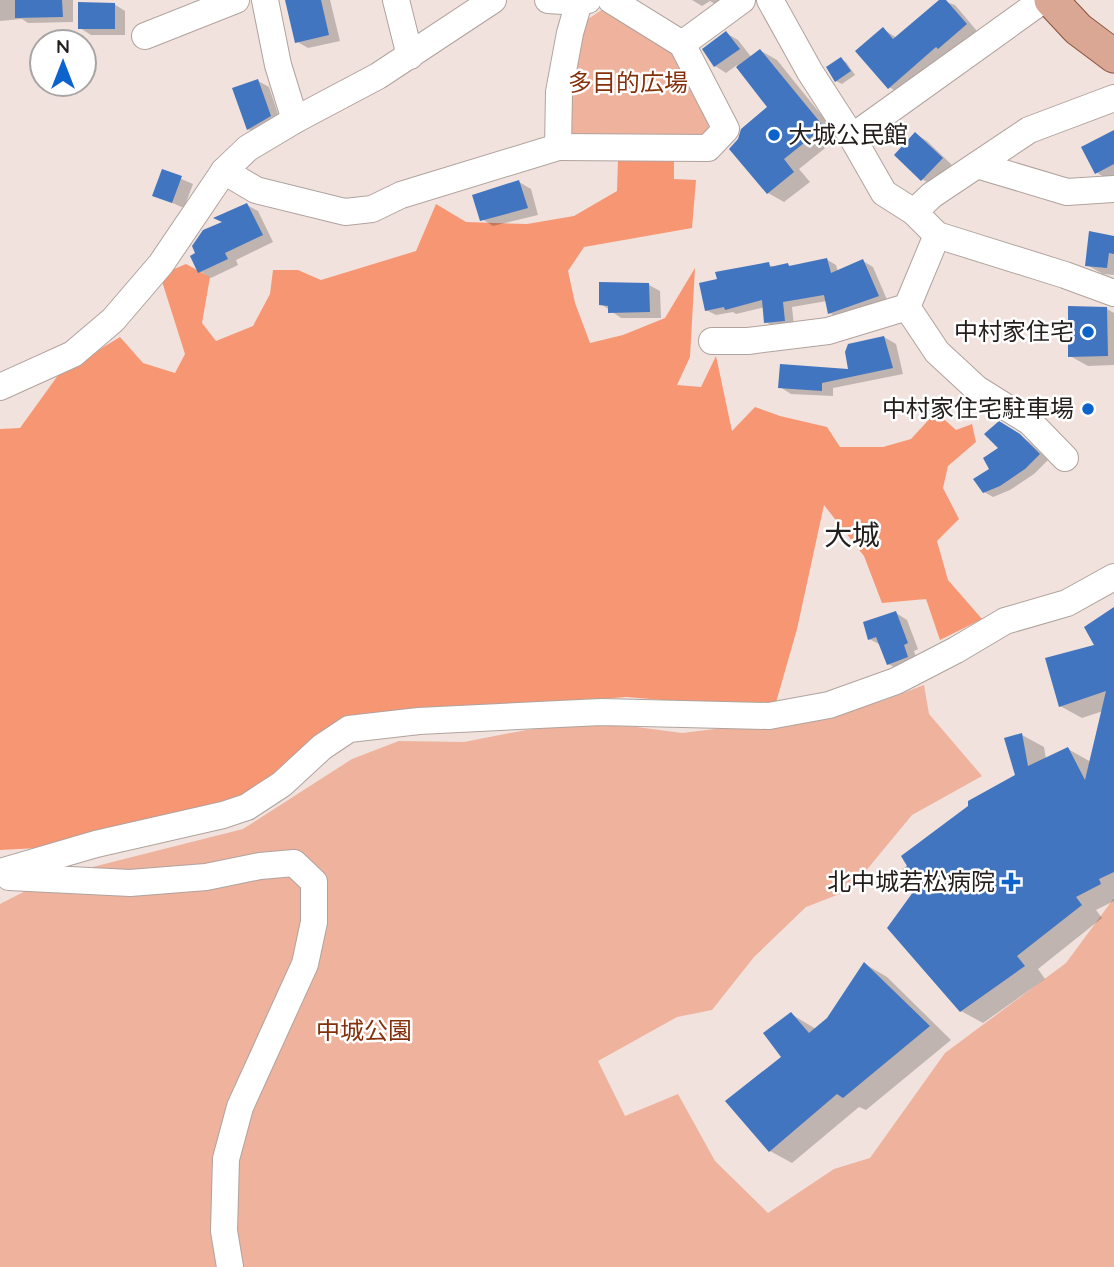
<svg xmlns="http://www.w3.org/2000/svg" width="1114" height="1267" viewBox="0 0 1114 1267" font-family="Quicksand,'Noto Sans JP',sans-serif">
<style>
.green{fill:#eeb29d}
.forest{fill:#f79673}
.shadow{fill:#0003}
.building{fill:#4275bf}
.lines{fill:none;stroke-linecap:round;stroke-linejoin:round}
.minor-casing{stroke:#b0a39e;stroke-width:28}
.major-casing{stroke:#8a513d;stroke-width:35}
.minor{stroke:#fff;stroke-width:26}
.major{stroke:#daa795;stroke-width:33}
.poi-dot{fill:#0d63cc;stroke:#fff;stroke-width:2.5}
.labels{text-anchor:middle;stroke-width:5;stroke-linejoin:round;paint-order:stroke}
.park-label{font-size:24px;fill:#85300b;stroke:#fff}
.poi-label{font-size:24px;fill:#231e1c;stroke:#fff;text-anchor:end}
.quarter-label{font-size:28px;fill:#231e1c;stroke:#fff}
</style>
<rect width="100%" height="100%" fill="#f1e2dd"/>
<g class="green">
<polygon points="603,9 672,45 710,118 706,141 566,139 569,89 585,21"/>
<polygon points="924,685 929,714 982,776 912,815 850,890 806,907 754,957 712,1010 677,1017 598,1061 625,1116 678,1094 715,1161 768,1213 834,1169 870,1158 945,1053 1066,963 1114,898 1114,1267 0,1267 0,904 53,877 243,829 352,759 399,741 464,742 526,730 599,722 682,733 796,719 882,701"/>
</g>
<polygon class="forest" points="618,160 674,160 674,179 696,180 692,228 584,247 568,271 575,303 590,343 623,335 665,318 695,268 690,357 677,385 701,387 716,356 732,431 755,407 780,416 827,427 840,447 883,447 911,439 936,412 956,430 972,424 976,442 948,466 943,488 959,519 937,541 948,580 982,619 940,640 926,599 882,603 864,556 824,505 797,629 775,706 724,705 626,697 396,716 286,769 245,796 38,848 0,850 0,429 20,428 59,374 120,337 143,363 175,373 185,354 160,275 186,264 210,277 202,323 216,341 253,326 270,294 273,270 298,270 321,280 416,251 436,204 466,222 527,224 574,216 617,191"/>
<g class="shadow">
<polygon points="0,0 73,0 73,22 28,23 22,19 0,21"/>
<polygon points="287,0 330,0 340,41 308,48 296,41"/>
<polygon points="692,0 748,0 728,12 710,1 702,6"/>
<polygon points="941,0 955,5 977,31 901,94 889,87 883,29 897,38"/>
<polygon points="114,4 125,11 125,35 91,35 80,28"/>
<polygon points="726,33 738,40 752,58 761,51 777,60 839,137 799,169 810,182 784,202 768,193 770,108 737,65 726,73 715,66"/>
<polygon points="841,59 846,62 855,75 842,84 836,81"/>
<polygon points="258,81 269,87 281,123 259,136 248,129"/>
<polygon points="1114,132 1114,176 1107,179 1096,172"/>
<polygon points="916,134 927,141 953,166 933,186 922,179"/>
<polygon points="163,171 193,184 184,208 154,195"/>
<polygon points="519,182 531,189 538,215 493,226 482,219"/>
<polygon points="247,205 258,211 273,242 236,260 238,265 211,278 200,271 224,223"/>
<polygon points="1114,237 1114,275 1103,274 1087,265"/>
<polygon points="826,259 836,265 838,272 863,261 873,267 888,302 840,319 830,313 827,301 792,307 794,326 776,328 766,322 765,307 736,314 733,312 716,315 706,310 768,264 775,268 788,265 792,267"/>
<polygon points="649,285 660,291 661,318 621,318 601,304"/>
<polygon points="1107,309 1114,313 1114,365 1088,366 1070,356"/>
<polygon points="884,337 896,344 903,374 833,388 833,396 791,394 780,387 851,371"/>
<polygon points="999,423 1029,442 1048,460 1034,474 1010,490 993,497 984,492 1001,448"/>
<polygon points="1114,609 1114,901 1096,910 1102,918 1038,969 1045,979 983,1023 961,1011 1017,776 1022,735 1044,747 1046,759 1068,749 1091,762 1103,711 1082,718 1060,706 1097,646"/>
<polygon points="896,613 907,620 918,649 914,651 918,664 900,670 888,664 881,645 869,639"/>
<polygon points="865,964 887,977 951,1040 866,1110 859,1107 792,1163 770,1151 791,1014 816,1029 828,1019"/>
</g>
<g class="building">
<polygon points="15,0 62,0 63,17 15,18"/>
<polygon points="285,0 321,0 329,35 295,43"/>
<polygon points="939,0 946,0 967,24 938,49 936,47 888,89 855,51 883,27 893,39"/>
<polygon points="78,2 115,3 115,29 78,29"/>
<polygon points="726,31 740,49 714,67 702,49"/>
<polygon points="760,49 824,127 784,159 794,172 767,194 729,149 738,139 741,129 767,107 736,67"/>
<polygon points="841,57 851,71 835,82 826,67"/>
<polygon points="258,79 271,116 247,130 232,88"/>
<polygon points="1114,130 1114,164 1095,174 1081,147"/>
<polygon points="915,132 943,158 921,181 894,155"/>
<polygon points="162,169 182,176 172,203 152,196"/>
<polygon points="519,180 528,208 480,221 472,195"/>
<polygon points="247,203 263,235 225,253 228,259 198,273 190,256 195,253 192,246 203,230 222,222 213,218"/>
<polygon points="1089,231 1114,236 1114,254 1109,253 1107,268 1085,266"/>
<polygon points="827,258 831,273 863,259 879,296 828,314 824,295 783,302 785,321 764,323 762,300 725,310 724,307 705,311 699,283 717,279 715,272 769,262 770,267 788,263 789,266"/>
<polygon points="599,282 649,283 650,312 608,313 608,306 599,305"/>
<polygon points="1068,306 1107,307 1108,356 1068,357"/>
<polygon points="884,336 893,368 822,383 822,391 778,388 780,364 848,369 845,352 848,344"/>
<polygon points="999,421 1020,434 1040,454 1025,469 1000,486 983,493 973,479 989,469 983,458 998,448 984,434"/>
<polygon points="1114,607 1114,872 1099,879 1101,884 1076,897 1082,905 1017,956 1025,966 960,1012 887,928 916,888 902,870 907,866 901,856 968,806 968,801 1015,775 1004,738 1022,733 1028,766 1068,747 1085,780 1106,691 1059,707 1045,658 1094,645 1084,627"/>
<polygon points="896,611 908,643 904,645 908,657 887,665 876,637 868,640 863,622"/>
<polygon points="864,962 930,1026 843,1098 837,1094 769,1152 725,1101 781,1057 763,1033 791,1012 809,1033 827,1018"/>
</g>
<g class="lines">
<g class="minor-casing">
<g id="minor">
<polyline points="265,0 278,65 295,120"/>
<polyline points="396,0 410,56"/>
<polyline points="548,0 579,2 578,0"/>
<polyline points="770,0 810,72 852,137 884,193 914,212 937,235 1065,275 1114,293"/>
<polyline points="145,36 236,0"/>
<polyline points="682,44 742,0"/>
<polyline points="852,137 1043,0"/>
<polyline points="558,147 708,148 726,129 682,44 611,0"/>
<polyline points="977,165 1067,192 1114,189"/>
<polyline points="224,171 256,190 345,212 372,209 401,195 558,147 559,92 570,33 579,2 588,0"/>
<polyline points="914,212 932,195 1029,130 1114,98"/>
<polyline points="907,307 937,352 977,389 1030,422 1065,458"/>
<polyline points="712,341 748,341 828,331 907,307 937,235"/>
<polyline points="0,387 73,354 113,320 161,264 224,171 248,148 295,120 378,76 493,0"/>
<polyline points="0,872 96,844 223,815 247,807 282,784 322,747 349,729 419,721 601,712 769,716 829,705 896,681 956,650 1005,621 1067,603 1114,577"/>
<polyline points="9,877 130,883 206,877 260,866 294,863 314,882 314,922 305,964 240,1107 226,1159 224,1231 230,1267"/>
</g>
</g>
<g class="major-casing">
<polyline id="major" points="1051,0 1078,29 1114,56"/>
</g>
<use href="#minor" class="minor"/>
<use href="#major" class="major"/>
</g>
<g class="poi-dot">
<circle cx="774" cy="135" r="7"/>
<circle cx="1088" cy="332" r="7"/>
<circle cx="1088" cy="409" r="7"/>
<path d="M1007.5 871.5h7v7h7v7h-7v7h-7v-7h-7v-7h7z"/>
</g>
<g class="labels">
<g class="park-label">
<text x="628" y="91">多目的広場</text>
<text x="364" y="1039">中城公園</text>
</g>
<g class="poi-label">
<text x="788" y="143" text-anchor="start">大城公民館</text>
<text x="1074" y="340">中村家住宅</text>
<text x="1074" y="417">中村家住宅駐車場</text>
<text x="995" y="890">北中城若松病院</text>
</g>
<g class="quarter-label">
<text x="852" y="545">大城</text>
</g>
</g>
<g transform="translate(63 63)"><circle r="33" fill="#ffffff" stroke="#a7a5a4" stroke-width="2"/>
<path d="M0-5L12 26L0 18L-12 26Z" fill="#0d63cc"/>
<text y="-10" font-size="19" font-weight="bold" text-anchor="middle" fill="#231e1c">N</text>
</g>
</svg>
